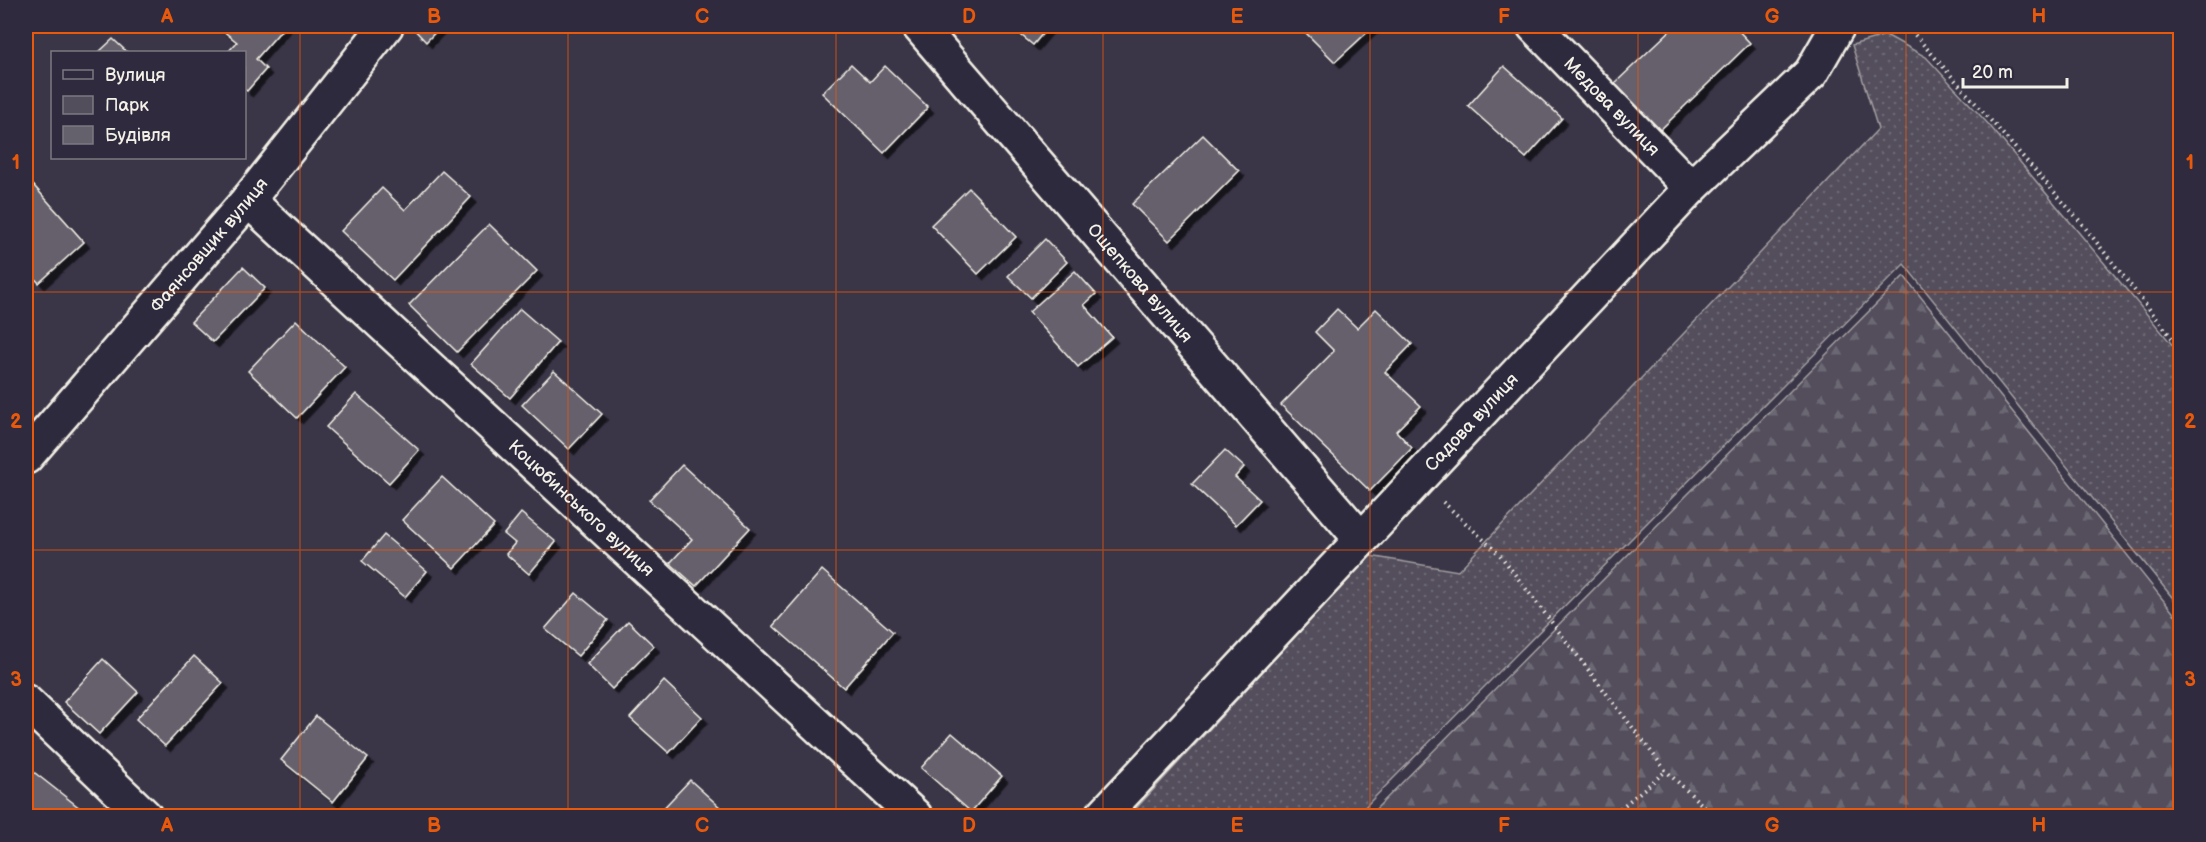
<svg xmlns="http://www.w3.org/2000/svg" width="2206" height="842" viewBox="0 0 2206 842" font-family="'Balsamiq Sans',sans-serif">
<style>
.green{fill:url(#green-dots);stroke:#a4a0a2;stroke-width:1.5}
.forest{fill:url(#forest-firs);stroke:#a4a0a2;stroke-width:1.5}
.building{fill:#65616c;stroke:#f4f1e8;stroke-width:1.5;filter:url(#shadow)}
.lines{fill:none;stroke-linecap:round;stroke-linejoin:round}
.minor-casing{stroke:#f4f1e8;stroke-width:38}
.tertiary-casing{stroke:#f4f1e8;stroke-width:38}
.path{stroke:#f4f1e8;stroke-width:4;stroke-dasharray:1.5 4.5;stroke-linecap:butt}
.minor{stroke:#2f2a3d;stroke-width:33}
.tertiary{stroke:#2f2a3d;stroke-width:33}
.grid{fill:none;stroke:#e8590c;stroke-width:1.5;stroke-opacity:0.55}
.labels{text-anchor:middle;stroke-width:5;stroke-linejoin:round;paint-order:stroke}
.street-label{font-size:18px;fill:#f4f1e8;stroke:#2f2a3d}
.neatline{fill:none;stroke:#e8590c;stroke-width:2}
.grid-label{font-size:20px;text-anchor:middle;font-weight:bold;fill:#e8590c}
</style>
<defs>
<pattern id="green-dots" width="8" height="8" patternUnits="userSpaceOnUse" patternTransform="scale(1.5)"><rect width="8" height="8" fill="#534e5c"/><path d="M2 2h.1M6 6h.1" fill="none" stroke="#6c6873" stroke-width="1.8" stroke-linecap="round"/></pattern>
<pattern id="forest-firs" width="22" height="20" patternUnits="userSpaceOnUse" patternTransform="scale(1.5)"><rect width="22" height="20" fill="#534e5c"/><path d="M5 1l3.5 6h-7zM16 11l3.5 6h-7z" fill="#6c6873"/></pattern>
<filter id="shadow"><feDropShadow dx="5.5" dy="5.5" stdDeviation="0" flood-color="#0009"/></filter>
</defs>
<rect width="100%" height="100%" fill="#3b3647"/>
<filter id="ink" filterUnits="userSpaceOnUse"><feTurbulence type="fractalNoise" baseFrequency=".0167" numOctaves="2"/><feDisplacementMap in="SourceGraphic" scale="12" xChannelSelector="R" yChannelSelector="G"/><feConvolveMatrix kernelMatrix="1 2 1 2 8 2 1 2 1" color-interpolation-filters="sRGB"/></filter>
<g filter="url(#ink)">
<polygon class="green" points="1886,35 1926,57 1990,126 2180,354 2180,607 1904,264 1356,816 1129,816 1370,556 1458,571 1878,129 1852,45"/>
<polygon class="forest" points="1904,276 2180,621 2180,816 1369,816"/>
<g class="building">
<polygon points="217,26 285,26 256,59 266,69 247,91 244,89 244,52 228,52 237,42"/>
<polygon points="411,26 441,26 426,42"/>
<polygon points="1010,26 1049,26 1033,45"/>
<polygon points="1299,26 1374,26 1335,62"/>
<polygon points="1675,26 1734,26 1750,43 1659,131 1613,85"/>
<polygon points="113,39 127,52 99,52"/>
<polygon points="851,64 870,82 885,66 928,107 884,153 822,93"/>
<polygon points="1504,66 1562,118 1526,158 1468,106"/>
<polygon points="1203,135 1239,171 1169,241 1132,204"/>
<polygon points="442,171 471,197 393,280 341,231 382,188 405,210"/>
<polygon points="26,177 84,242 39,283 26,269"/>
<polygon points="969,188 1016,237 978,274 931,225"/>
<polygon points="489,224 537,271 457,352 409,305"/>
<polygon points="1045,239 1067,262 1031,298 1008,276"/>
<polygon points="243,267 265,288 213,342 191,322"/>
<polygon points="1075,271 1096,294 1084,305 1112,337 1078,367 1029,312"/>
<polygon points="520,309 558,342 510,398 471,364"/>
<polygon points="1337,309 1357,328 1376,309 1412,344 1385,372 1421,406 1396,431 1412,448 1370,491 1281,405 1334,351 1315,332"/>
<polygon points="296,320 345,367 297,418 248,371"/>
<polygon points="554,371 602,414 569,449 522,405"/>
<polygon points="356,394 419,450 389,483 326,427"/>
<polygon points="1225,450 1244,467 1235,477 1260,500 1236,525 1192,484"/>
<polygon points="682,465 750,528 696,586 670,563 692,539 649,500"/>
<polygon points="442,477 494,525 454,568 402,520"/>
<polygon points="521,513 556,542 529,574 506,554 515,543 504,534"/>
<polygon points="384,535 427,571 405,597 362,561"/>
<polygon points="822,570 893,632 844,688 773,626"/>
<polygon points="576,593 608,620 578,656 545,629"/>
<polygon points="628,621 654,646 612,689 587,664"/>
<polygon points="194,656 223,683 165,746 136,719"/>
<polygon points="103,659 138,692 99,734 64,702"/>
<polygon points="664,681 702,717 669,753 630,718"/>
<polygon points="316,716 368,758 333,802 281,760"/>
<polygon points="952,733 1002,776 971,812 921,768"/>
<polygon points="26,766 90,816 26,816"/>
<polygon points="690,780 722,809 715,816 656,816"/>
</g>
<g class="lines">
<g class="minor-casing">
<g id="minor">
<path id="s1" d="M 919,26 L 1361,539"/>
<path id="s2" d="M 1534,26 L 1691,188"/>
<path id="s3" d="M 248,200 L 915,816"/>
<path id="s4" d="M 26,457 L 248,200 L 386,26"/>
<polyline points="26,702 145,816"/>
</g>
</g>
<g class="tertiary-casing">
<g id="tertiary">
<path id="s5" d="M 1102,816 L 1691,188 L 1811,73 L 1838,26"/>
</g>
</g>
<g class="path">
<polyline points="1907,26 2079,220 2180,348"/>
<polyline points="1443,502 1500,555 1666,771 1714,816"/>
<polyline points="1611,816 1666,771"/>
</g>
<use href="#minor" class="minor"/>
<use href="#tertiary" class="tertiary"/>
</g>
</g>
<path class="grid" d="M 300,26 L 300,816M 568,26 L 568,816M 836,26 L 836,816M 1103,26 L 1103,816M 1370,26 L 1370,816M 1638,26 L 1638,816M 1906,26 L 1906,816M 26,292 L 2180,292M 26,550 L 2180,550"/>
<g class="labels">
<g class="street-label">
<text dy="6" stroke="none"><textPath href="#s2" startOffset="112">Медова вулиця</textPath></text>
<text dy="6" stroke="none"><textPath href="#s4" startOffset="280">Фаянсовщик вулиця</textPath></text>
<text dy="6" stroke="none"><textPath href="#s1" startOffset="339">Ощепкова вулиця</textPath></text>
<text dy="6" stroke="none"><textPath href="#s5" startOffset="540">Садова вулиця</textPath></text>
<text dy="6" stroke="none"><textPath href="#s3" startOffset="454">Коцюбинського вулиця</textPath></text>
</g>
</g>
<rect width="2206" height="842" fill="none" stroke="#2f2a3d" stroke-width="66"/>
<rect x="51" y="51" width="195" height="108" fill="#2f2a3d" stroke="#7e7a81" stroke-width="1.5"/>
<rect x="63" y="70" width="30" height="9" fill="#2f2a3d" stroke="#7e7a81" stroke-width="1.5"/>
<text x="105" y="81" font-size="18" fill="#f4f1e8">Вулиця</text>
<rect x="63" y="96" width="30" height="18" fill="#534e5c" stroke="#7e7a81" stroke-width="1.5"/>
<text x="105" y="111" font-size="18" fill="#f4f1e8">Парк</text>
<rect x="63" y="126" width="30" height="18" fill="#65616c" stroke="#7e7a81" stroke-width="1.5"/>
<text x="105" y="141" font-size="18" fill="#f4f1e8">Будівля</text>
<path d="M1963 78v9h104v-9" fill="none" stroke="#f4f1e8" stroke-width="3"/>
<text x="1972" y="78" font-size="18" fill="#f4f1e8" stroke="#2f2a3d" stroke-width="4.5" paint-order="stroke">20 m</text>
<rect x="33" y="33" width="2140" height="776" class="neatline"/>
<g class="grid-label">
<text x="167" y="23">A</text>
<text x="434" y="23">B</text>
<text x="702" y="23">C</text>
<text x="969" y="23">D</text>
<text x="1237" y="23">E</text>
<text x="1504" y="23">F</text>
<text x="1772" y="23">G</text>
<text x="2039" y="23">H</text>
<text x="16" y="169">1</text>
<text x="2190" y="169">1</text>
<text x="16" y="428">2</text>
<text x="2190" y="428">2</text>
<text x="16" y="686">3</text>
<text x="2190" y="686">3</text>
<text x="167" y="832">A</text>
<text x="434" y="832">B</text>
<text x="702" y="832">C</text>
<text x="969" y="832">D</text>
<text x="1237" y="832">E</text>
<text x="1504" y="832">F</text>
<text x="1772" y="832">G</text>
<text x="2039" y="832">H</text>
</g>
</svg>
